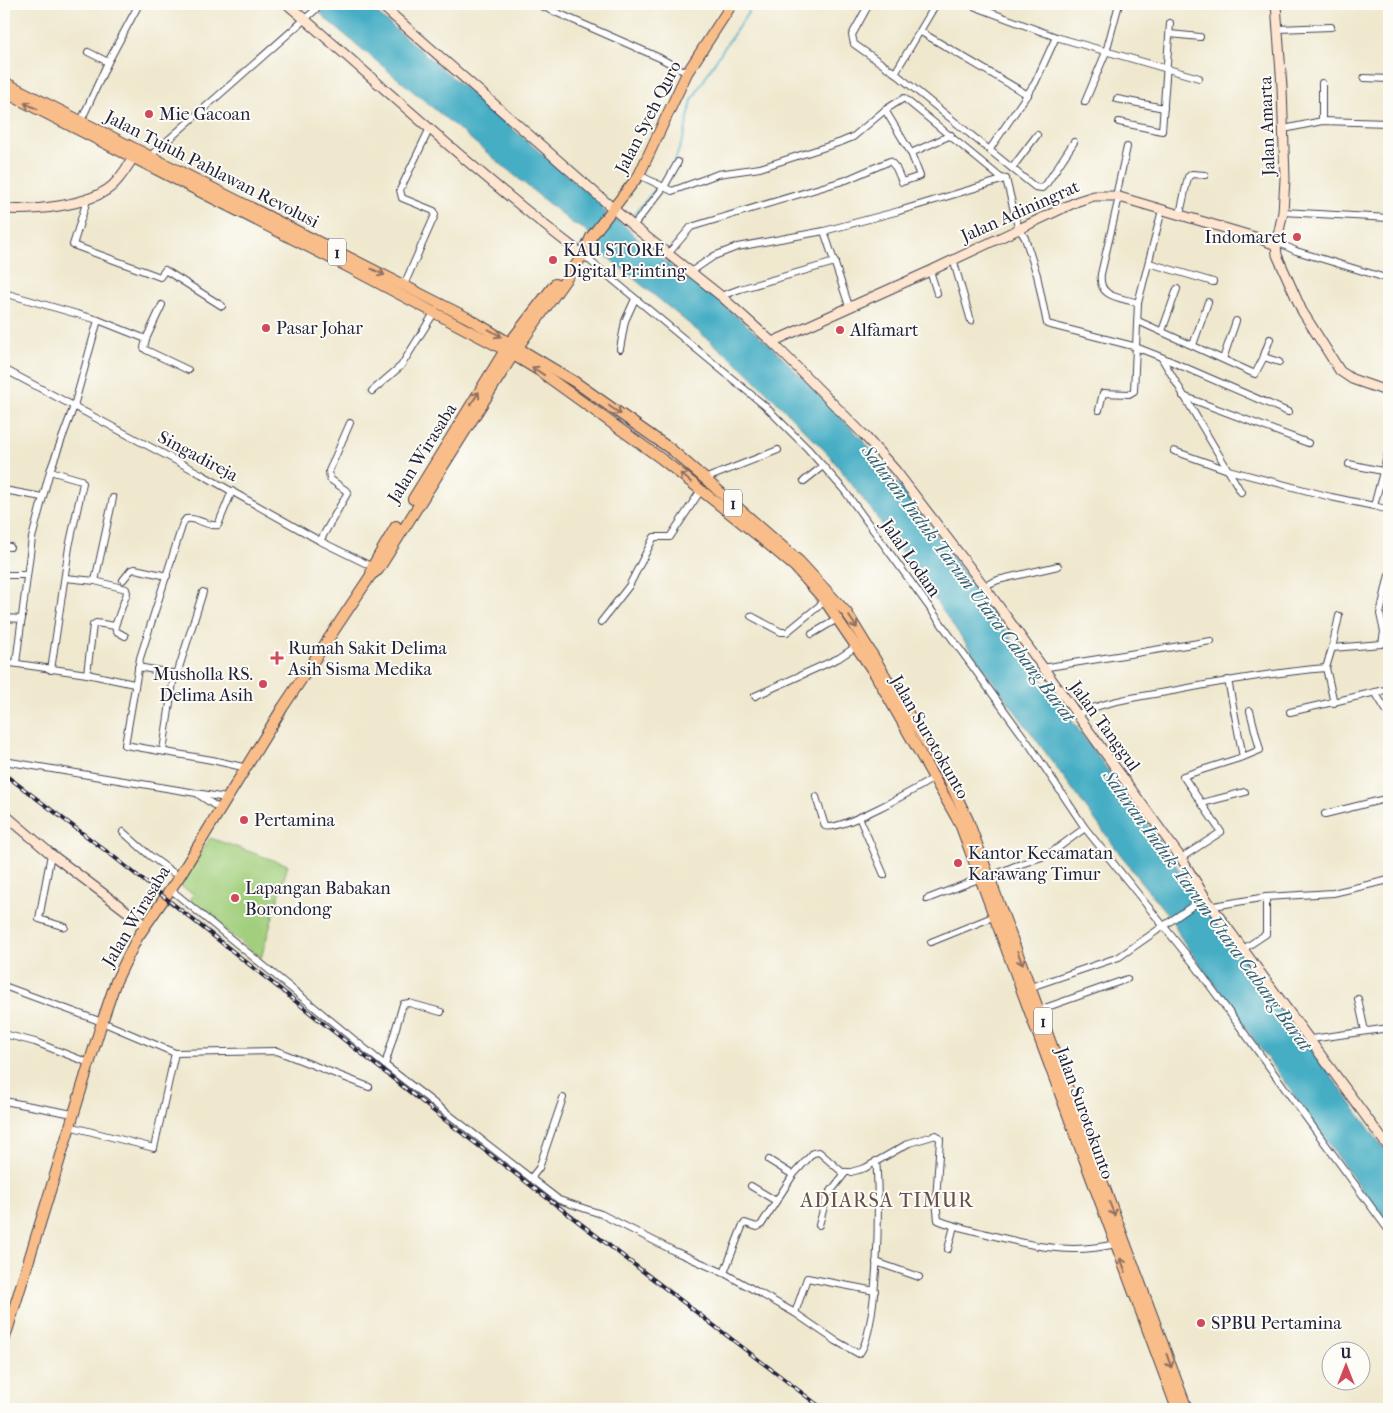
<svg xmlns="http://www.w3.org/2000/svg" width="1393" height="1413" viewBox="0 0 1393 1413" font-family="'IM FELL French Canon',serif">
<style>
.green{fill:#a2cf7d;stroke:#62785c}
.water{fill:#45adc4;stroke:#346880}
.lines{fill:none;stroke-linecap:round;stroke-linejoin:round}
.stream{stroke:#45adc4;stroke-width:2}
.street-casing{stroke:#414051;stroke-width:8}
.secondary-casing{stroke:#414051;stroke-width:11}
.primary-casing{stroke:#414051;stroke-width:12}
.street{stroke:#fff;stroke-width:6}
.secondary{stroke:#fde5d0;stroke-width:9}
.primary{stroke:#f9bd89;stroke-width:10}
.rail-casing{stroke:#22223b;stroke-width:4}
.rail{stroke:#fdfcf7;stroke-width:2;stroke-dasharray:5.5;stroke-linecap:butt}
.oneway{stroke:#8e7062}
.poi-dot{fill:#d1495b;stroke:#fdfcf7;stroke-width:2}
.labels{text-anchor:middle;stroke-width:4;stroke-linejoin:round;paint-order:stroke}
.shield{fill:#fdfcf7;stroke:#646373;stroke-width:1}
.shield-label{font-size:16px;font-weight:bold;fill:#22223b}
.poi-label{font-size:18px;fill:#22223b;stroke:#fdfcf7;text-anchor:start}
.street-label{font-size:18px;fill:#22223b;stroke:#fdfcf7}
.water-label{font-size:19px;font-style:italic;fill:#326179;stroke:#fdfcf7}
.quarter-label{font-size:20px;letter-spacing:1px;fill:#67514c;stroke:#fdfcf7}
</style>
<rect width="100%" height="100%" fill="#fdfcf7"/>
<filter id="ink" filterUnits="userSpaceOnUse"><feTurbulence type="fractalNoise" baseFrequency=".02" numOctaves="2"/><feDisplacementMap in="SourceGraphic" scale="10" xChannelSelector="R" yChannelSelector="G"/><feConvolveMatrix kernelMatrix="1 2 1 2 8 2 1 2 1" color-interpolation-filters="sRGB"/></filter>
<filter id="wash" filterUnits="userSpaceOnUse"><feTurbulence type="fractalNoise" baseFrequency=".0096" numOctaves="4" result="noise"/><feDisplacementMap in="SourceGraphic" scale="20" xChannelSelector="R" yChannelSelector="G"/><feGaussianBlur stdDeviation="1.12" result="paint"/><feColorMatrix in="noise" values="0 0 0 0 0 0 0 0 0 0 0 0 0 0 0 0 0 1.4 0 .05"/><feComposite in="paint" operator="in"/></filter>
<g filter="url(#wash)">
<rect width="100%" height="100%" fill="#efe8ce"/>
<polygon class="green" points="210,838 288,865 261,958 189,902 194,894 180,886"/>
<path class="water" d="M 312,4 L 366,4 L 601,204 C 604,213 610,220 619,221 L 654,254 L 718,300 L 770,345 L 862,439 L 914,504 L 1172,858 L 1197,902 L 1213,912 L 1389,1156 L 1389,1228 L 1181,938 L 1172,920 L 1137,877 L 979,662 L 873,512 L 829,455 L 743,368 L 605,255 L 586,230 L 572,223 L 327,20 Z"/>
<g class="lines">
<g class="stream">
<polyline points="674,163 684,136 692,100 714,63 754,4"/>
<polyline points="630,220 668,174"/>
</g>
</g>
</g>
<g filter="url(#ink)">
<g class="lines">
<g class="street-casing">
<g id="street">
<polyline points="537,4 660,58 687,73"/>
<polyline points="869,4 852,35 854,44 895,73 1035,187 1042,188 1047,183 1074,142"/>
<polyline points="968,4 1056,37 1199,78"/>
<polyline points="1278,29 1331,27"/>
<polyline points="921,32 1028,95"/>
<polyline points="1170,34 1200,37"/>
<polyline points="88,52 108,62"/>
<polyline points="895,73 936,4"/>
<polyline points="1364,78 1389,79"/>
<polyline points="1322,83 1322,121"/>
<polyline points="1117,99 1164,108"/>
<polyline points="1085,102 1106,52 1119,4"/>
<polyline points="81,121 108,62 139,4"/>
<polyline points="1119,122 1162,131 1170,23"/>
<polyline points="1284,129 1322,121 1389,123"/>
<polyline points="990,149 1035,83 1056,37"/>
<polyline points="911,153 951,135"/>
<polyline points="150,156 322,4"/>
<polyline points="1012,168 1037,135"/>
<polyline points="639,175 672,191 718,174 760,168 841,142 853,137 885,110 904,98 1001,178 1006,179"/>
<polyline points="1006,179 1018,227 1025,238 1037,275 1047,324 1133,346 1161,357 1241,492"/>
<polyline points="1116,196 1127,147"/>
<polyline points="88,197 73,245 160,277 165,270 222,306"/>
<path d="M 1119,197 L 1101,274 C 1098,298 1119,297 1138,303"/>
<polyline points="1283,212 1389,218"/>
<polyline points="1180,214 1188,177 1192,174 1205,175"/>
<polyline points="633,226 664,187 678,162"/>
<polyline points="824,231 849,306"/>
<polyline points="1277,242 1296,251 1389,279"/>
<polyline points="668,254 691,227 846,180 890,161 896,168 902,182 920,176 911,153 885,110"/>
<polyline points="583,255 765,406 808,449 844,490 1031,747 1085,828 1194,964 1389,1231"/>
<polyline points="953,259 971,321"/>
<polyline points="1149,263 1213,282"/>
<polyline points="692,271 714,256 737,247 824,231 899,211 1005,179"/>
<polyline points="930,271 937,293"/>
<polyline points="404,285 435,215 434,211 402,198 400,190 430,128"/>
<polyline points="4,293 98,320 146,339"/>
<polyline points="721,296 740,289 835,262"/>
<polyline points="162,305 146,339 144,348 146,350 188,370"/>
<polyline points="1138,321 1255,374 1264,357 1279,362"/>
<polyline points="1162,331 1177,289"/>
<polyline points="1193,345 1208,302"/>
<polyline points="620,349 625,321 635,299"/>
<polyline points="1161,357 1288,412"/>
<polyline points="1263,358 1270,339"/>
<polyline points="1223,359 1236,321"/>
<polyline points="4,369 201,474 320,541 375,568"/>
<polyline points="372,391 401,366 434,313"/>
<polyline points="1183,396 1308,443"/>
<polyline points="1099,410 1103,393 1129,394 1134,391 1138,303 1162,210"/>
<polyline points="1389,449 1374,506 1389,510"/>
<polyline points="1174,451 1228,470 1331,497 1374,506"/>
<polyline points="1349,464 1382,471"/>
<polyline points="707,478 778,450"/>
<polyline points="804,481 823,466"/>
<polyline points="4,490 42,497"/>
<path d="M 232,491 L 218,525 C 207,527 198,517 186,519 L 183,523 L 140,658 L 125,745 L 212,760 L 247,768"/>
<polyline points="320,541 348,492 330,479 329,471 350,423"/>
<polyline points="4,546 10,547"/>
<polyline points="4,575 27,575"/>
<polyline points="65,578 95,581 126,589 127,593 115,626 116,631 125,636"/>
<polyline points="123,580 131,570 135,569 167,576"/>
<polyline points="95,581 113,498"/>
<polyline points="984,586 998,580 1058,566"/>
<polyline points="751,616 781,632 787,632 825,601"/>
<polyline points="4,618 22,619"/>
<polyline points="601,622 629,586 654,537 670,537 701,490"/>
<polyline points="812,634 839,618"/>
<polyline points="1332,648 1339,616"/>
<polyline points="4,662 87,674 134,684"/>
<polyline points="16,663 32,538 50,471"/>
<polyline points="138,667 177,674 203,592"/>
<polyline points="1042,668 1211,641"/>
<polyline points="1326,668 1334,703"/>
<polyline points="51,670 69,547 83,483 81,480 50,471 74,406 98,320"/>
<polyline points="87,674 93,625 96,623 115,626"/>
<polyline points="1375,692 1389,715"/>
<polyline points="755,696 839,658 857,646"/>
<polyline points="1290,712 1389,689"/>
<path d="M 1076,715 C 1109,699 1147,696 1183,689 C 1230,680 1277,672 1326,668 L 1332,648 L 1382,644 L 1384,632 L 1380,614 L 1389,575"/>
<polyline points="163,751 174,675"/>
<polyline points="1243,757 1260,750 1250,711"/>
<polyline points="4,761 226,798"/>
<polyline points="199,795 220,809"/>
<path d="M 816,797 L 825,826 C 838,833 920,787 935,777"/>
<polyline points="1202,803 1245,792"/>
<polyline points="1325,814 1389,798"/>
<polyline points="859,817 884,875"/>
<polyline points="123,832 149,855 179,877"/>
<polyline points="51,854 39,919 65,927"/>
<polyline points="1181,858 1221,832 1183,776 1243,757 1228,680"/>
<polyline points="990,877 1015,866 1048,855 1085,828"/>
<path d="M 170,889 L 385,1065 L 559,1200 L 601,1214 L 674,1251 L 724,1273 L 795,1313 L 836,1341 L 859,1354 C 879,1331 880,1194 876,1161"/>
<polyline points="927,899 981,878"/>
<polyline points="1214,906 1266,897 1333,893 1389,880"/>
<polyline points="931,942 995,916"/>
<polyline points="1245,948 1266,934 1266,897"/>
<polyline points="4,986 102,1022 175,1053 277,1051 369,1087"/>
<polyline points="1031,987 1119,957 1198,902 1207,900"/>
<polyline points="1358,999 1365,1031"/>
<polyline points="1039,1010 1127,979"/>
<polyline points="4,1034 35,1042 89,1063"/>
<polyline points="1311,1039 1389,1028"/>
<polyline points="385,1065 403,1004 409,1003 441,1012"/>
<polyline points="1386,1078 1389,1078"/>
<polyline points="4,1101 73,1114"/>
<polyline points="69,1126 154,1148 175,1053"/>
<polyline points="769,1160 793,1175"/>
<polyline points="531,1178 539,1168 563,1098"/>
<polyline points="751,1186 776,1201"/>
<polyline points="819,1225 827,1196 846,1172"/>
<polyline points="948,1249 954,1226"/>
<polyline points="876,1262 919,1277"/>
<path d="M 724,1273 L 742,1227 L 745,1223 L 757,1227 L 761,1225 L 793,1175 L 813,1153 L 819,1152 L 842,1172 L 851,1172 L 865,1168 L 909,1143 L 936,1135 L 940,1139 L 936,1201 L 938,1220 C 951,1226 965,1228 979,1232 C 1025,1244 1067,1256 1115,1244"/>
<polyline points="795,1313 807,1278 875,1291"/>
</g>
</g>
<g class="secondary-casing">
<g id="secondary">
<path d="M 287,4 C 385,88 480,177 583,255"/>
<polyline points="380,4 633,226 721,296 772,342 864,435 896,471 984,586 1181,858 1207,900 1389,1148"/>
<polyline points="1276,4 1282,87 1285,179 1283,212 1276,245 1277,255 1302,311 1340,371 1352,379 1389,392"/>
<path d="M 4,209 C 33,211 89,206 112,186 C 121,178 127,167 133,158"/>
<polyline points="772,342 930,271 1078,201 1094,196 1116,196 1255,237 1276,245"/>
<polyline points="4,814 51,854 145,925"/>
</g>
</g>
<g class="primary-casing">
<g id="primary">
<polyline points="4,82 468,318 575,382 672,450 799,561 847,613 948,779 968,820 1187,1409"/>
<polyline points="4,92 350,268 505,350 538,370 663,460 756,534 795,567 825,601 875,674 960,824 1177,1409"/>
<polyline points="413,499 510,342 555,284"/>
<polyline points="371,575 372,567 396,526"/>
<polyline points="4,1341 102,1022 116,981 137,938 179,877 283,707 371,575 378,570 518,347 583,255 591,237 639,175 687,73 732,4"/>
</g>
</g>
<use href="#street" class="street"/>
<use href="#secondary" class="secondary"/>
<use href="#primary" class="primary"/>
<g class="rail-casing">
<polyline id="rail" points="4,774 114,857 445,1120 823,1409"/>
</g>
<use href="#rail" class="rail"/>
</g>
<defs><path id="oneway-shaft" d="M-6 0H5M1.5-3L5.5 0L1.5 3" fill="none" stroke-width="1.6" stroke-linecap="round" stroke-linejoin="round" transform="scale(1.25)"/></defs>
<g class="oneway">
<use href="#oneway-shaft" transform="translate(31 106) rotate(-155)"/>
<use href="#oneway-shaft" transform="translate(378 272) rotate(26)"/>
<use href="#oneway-shaft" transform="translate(495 333) rotate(30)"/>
<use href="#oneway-shaft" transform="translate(538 371) rotate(-146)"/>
<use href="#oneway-shaft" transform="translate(475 398) rotate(-58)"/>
<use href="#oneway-shaft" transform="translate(615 410) rotate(35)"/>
<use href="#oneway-shaft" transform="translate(686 478) rotate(-141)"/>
<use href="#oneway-shaft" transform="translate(853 622) rotate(57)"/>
<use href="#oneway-shaft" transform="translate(1020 958) rotate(69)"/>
<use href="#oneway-shaft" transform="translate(1112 1209) rotate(69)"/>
<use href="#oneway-shaft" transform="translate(1123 1265) rotate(-111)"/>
<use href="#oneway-shaft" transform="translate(1169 1361) rotate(70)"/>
</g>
</g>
<g class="poi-dot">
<circle cx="149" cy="114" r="5"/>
<circle cx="1297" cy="237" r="5"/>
<circle cx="553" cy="260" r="5"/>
<circle cx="266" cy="328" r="5"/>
<circle cx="840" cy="330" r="5"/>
<path d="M274.5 650.5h5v5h5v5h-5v5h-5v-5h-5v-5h5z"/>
<circle cx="263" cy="684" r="5"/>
<circle cx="244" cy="820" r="5"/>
<circle cx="958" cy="863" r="5"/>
<circle cx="235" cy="898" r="5"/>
<circle cx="1201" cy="1323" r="5"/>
</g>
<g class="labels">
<g class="shield">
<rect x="328" y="238.5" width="18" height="27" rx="4"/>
<rect x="724" y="489.5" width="18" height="27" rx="4"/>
<rect x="1034" y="1007.5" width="18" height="27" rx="4"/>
</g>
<g class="shield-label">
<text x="337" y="258">1</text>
<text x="733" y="509">1</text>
<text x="1043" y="1027">1</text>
</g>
<g class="poi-label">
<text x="159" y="120">Mie Gacoan</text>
<text x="1287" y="243" text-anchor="end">Indomaret</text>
<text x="563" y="256">KAU STORE<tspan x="563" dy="21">Digital Printing</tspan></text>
<text x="276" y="334">Pasar Johar</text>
<text x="850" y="336">Alfamart</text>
<text x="288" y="654">Rumah Sakit Delima<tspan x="288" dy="21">Asih Sisma Medika</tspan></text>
<text x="253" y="680" text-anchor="end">Musholla RS.<tspan x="253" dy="21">Delima Asih</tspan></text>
<text x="254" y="826">Pertamina</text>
<text x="968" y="859">Kantor Kecamatan<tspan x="968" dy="21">Karawang Timur</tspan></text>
<text x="245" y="894">Lapangan Babakan<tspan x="245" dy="21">Borondong</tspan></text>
<text x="1211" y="1329">SPBU Pertamina</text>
</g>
<g class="street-label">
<text transform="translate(648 117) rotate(-63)" y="6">Jalan Syeh Quro</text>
<text transform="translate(1267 126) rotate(-92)" y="6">Jalan Amarta</text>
<text transform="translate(212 169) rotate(27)" y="6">Jalan Tujuh Pahlawan Revolusi</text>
<text transform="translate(1020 211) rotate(-24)" y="6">Jalan Adiningrat</text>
<text transform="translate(422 453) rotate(-58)" y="6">Jalan Wirasaba</text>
<text transform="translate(198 456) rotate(28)" y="6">Singadireja</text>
<text transform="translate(911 558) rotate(55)" y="6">Jalal Lodam</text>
<text transform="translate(1105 726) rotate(54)" y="6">Jalan Tanggul</text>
<text transform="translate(930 737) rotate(60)" y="6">Jalan Surotokunto</text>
<text transform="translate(136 916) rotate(-59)" y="6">Jalan Wirasaba</text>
<text transform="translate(1085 1113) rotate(70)" y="6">Jalan Surotokunto</text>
</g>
<g class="water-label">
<text transform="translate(969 583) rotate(53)" y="7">Saluran Induk Tarum Utara Cabang Barat</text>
<text transform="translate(1208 910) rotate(54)" y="7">Saluran Induk Tarum Utara Cabang Barat</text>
</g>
<g class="quarter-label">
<text x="887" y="1207">ADIARSA TIMUR</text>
</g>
</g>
<rect width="1393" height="1413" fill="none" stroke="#fdfcf7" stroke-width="20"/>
<g transform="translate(1346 1366)"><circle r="24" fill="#fdfcf7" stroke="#a5a5ac"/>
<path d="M0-4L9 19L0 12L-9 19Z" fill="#d1495b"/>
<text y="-8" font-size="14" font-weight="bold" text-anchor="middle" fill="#22223b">U</text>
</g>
</svg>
